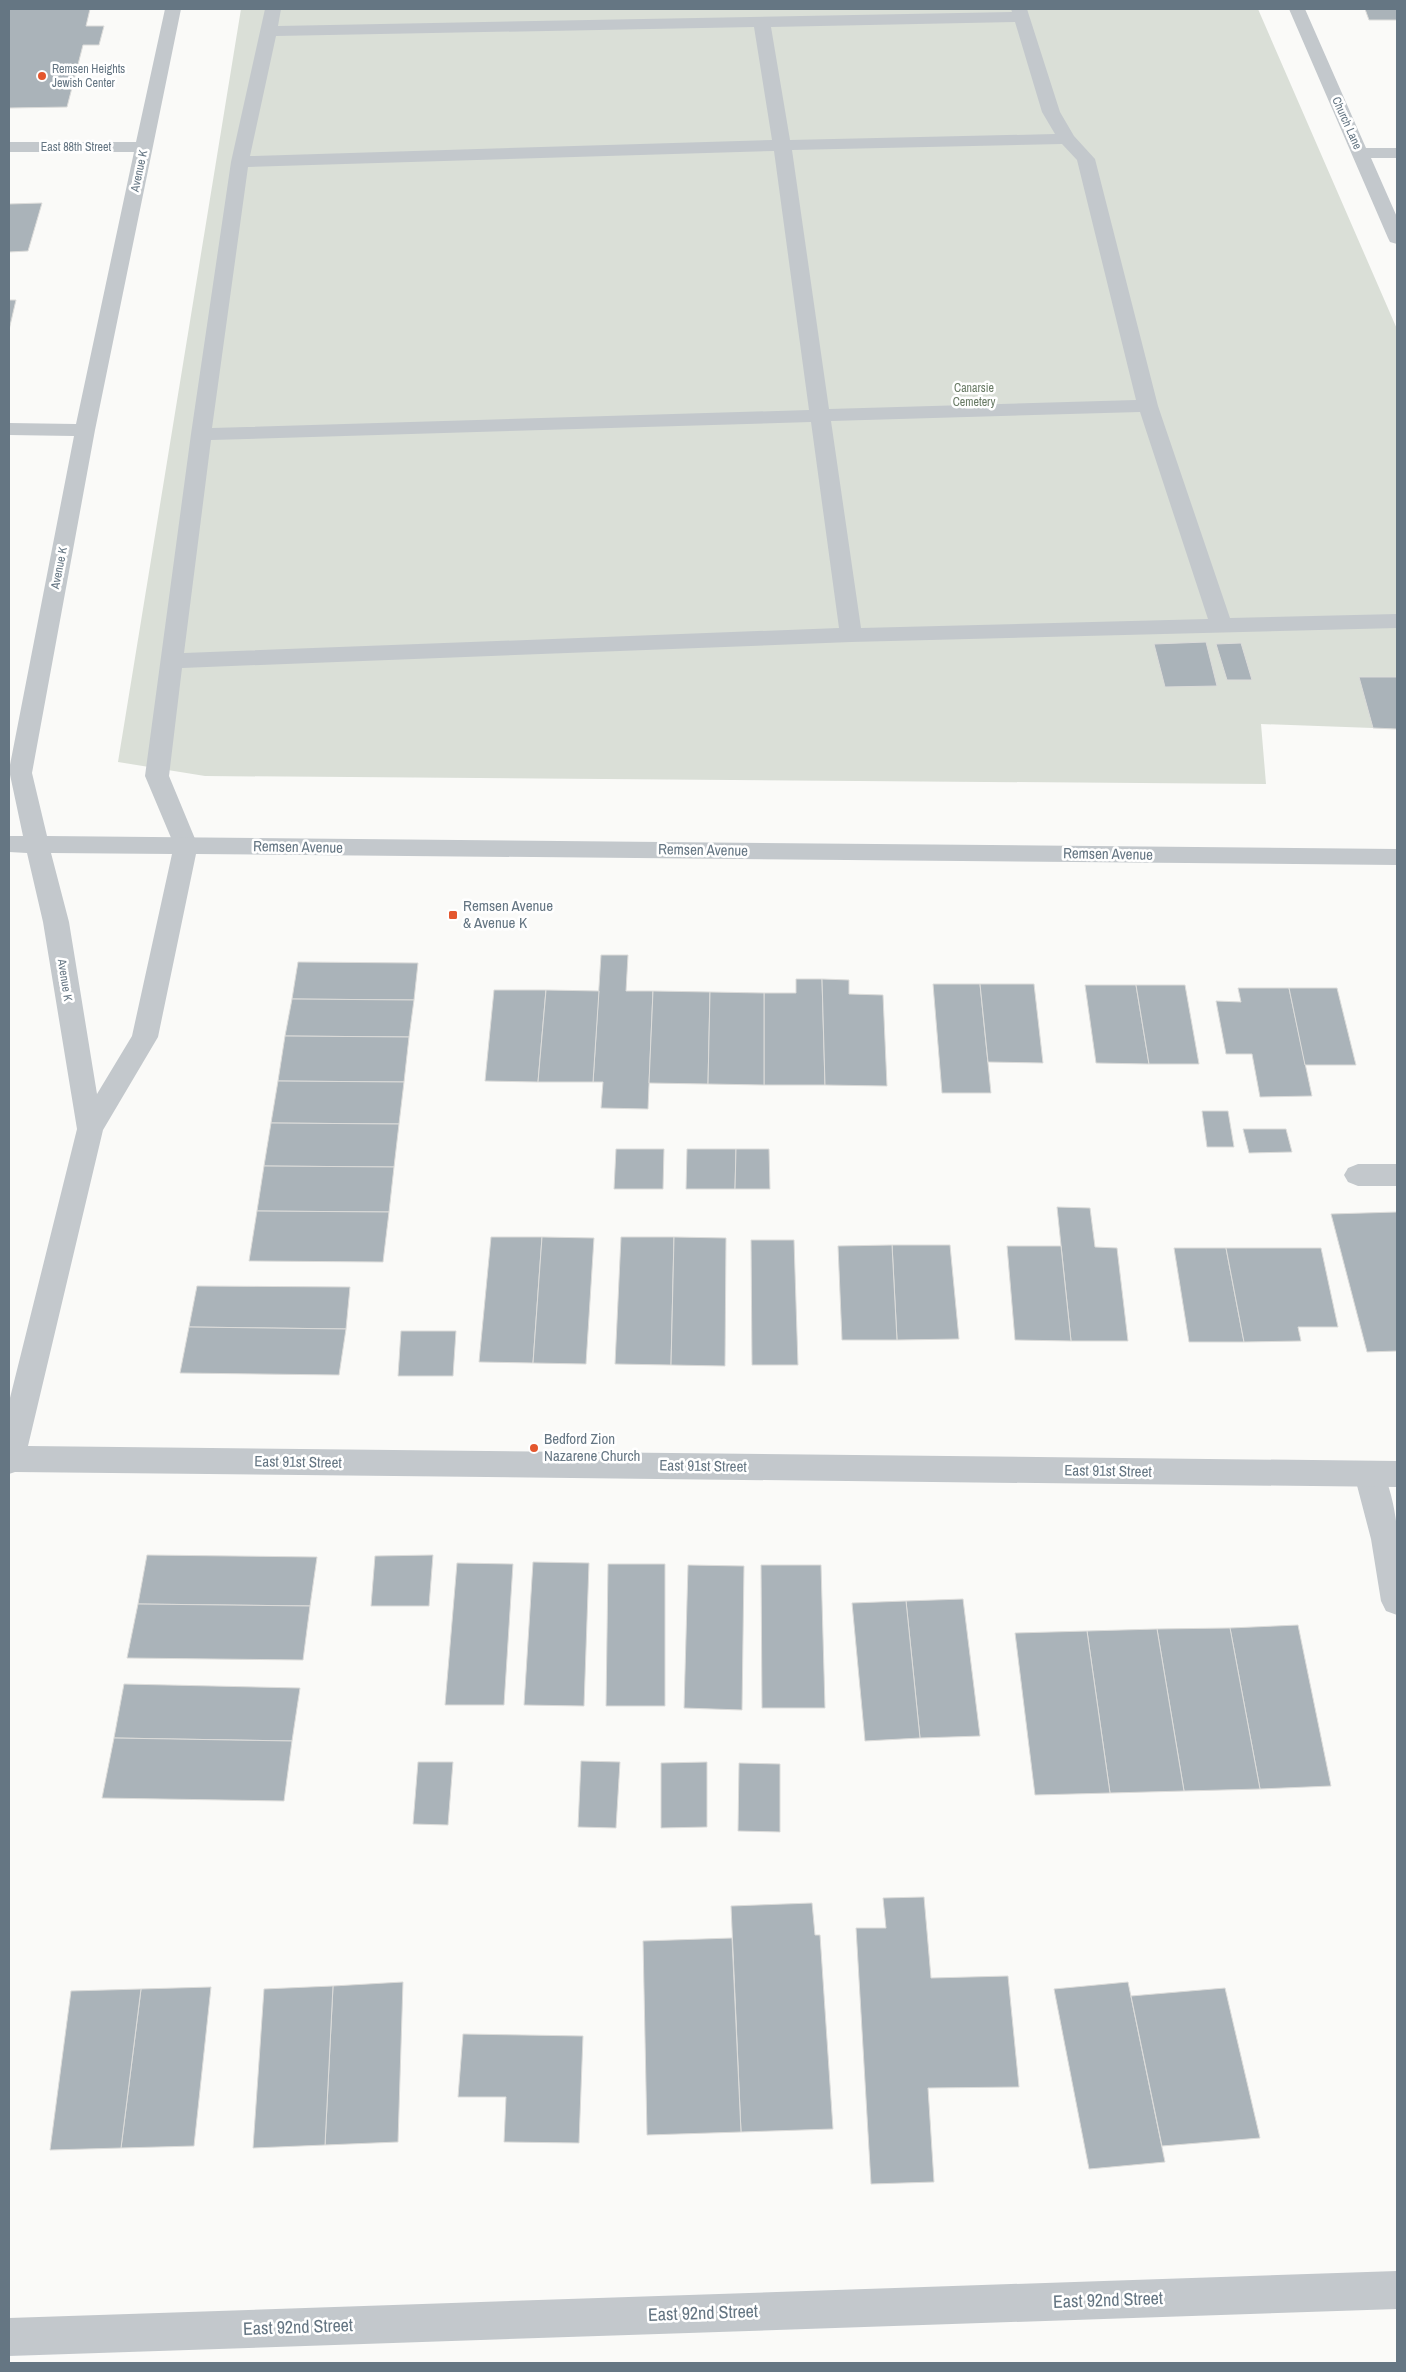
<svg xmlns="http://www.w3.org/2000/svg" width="1406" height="2372" viewBox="0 0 1406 2372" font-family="'Archivo Narrow',sans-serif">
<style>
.green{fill:#dadfd7}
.building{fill:#aab3b9;stroke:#dcdcda}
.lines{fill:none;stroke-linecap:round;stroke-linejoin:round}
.lane{fill:#c3c8cc;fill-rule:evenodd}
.street{fill:#c3c8cc;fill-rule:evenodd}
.poi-dot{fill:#e4572e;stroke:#fff;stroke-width:2}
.labels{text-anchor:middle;stroke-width:5;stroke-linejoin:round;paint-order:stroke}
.far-poi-label{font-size:12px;fill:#657683;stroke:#fff;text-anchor:start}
.far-street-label{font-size:12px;fill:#657683;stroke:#fff}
.far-park-label{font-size:12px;fill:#687a64;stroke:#fff}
.street-label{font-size:15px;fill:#657683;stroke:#fff}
.poi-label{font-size:15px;fill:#657683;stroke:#fff;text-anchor:start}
.near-street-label{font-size:18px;fill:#657683;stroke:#fff}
</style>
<rect width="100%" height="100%" fill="#fafaf8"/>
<polygon class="green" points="241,9 1258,9 1397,329 1397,678 1360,677 1373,728 1261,724 1266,784 205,776 118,762"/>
<g class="building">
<polygon points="9,9 90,9 86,26 104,26 99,45 83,45 67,107 9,108"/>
<polygon points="1365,9 1397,9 1397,20 1369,20"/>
<polygon points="42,203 28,251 9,252 9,204"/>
<polygon points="9,300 16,300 9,330"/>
<polygon points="1206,642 1217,686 1165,687 1154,644"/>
<polygon points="1241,643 1252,680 1227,680 1216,644"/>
<polygon points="1359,677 1397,677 1397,729 1373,728"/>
<polygon points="601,955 628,955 626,991 653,991 648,1109 601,1108 603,1082 593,1082"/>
<polygon points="298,962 418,963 414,1000 292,999"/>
<polygon points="796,979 822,979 825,1085 764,1085 764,993 796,993"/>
<polygon points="822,979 849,980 849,994 883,995 887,1086 825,1085"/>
<polygon points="933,984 980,984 991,1093 942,1093"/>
<polygon points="980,984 1034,984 1043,1063 988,1062"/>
<polygon points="1085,985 1136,985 1149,1064 1096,1063"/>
<polygon points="1136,985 1185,985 1199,1064 1149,1064"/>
<polygon points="1238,988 1289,988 1312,1096 1260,1097 1252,1054 1226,1054 1216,1001 1241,1002"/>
<polygon points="1289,988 1337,988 1356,1065 1305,1065"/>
<polygon points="494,990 546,990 538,1082 485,1081"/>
<polygon points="546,990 599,991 593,1082 538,1082"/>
<polygon points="653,991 710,992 708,1084 649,1083"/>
<polygon points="710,992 764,993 764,1085 708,1084"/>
<polygon points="292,999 414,1000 409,1037 285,1036"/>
<polygon points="285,1036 409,1037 404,1082 278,1081"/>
<polygon points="278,1081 404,1082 399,1124 271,1123"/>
<polygon points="1202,1111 1228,1111 1234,1147 1207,1147"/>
<polygon points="271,1123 399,1124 394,1167 264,1166"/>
<polygon points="1243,1129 1286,1129 1292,1152 1249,1153"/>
<polygon points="616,1149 664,1149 663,1189 614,1189"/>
<polygon points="687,1149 736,1149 735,1189 686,1189"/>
<polygon points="736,1149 769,1149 770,1189 735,1189"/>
<polygon points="264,1166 394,1167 389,1212 257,1211"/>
<polygon points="1057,1207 1090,1208 1095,1247 1117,1248 1128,1341 1071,1341"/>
<polygon points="257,1211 389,1212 383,1262 249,1261"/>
<polygon points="1397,1212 1397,1351 1367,1352 1331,1214"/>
<polygon points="491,1237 542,1237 533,1363 479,1362"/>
<polygon points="542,1237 594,1238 586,1364 533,1363"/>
<polygon points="621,1237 674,1237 671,1365 615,1364"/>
<polygon points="674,1237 726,1238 725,1366 671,1365"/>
<polygon points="751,1240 794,1240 798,1365 752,1365"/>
<polygon points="892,1245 950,1245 959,1339 897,1340"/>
<polygon points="892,1245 897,1340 842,1340 838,1246"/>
<polygon points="1007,1246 1061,1246 1071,1341 1015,1340"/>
<polygon points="1174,1248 1226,1248 1244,1342 1189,1342"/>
<polygon points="1226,1248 1321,1248 1338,1327 1298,1327 1301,1341 1244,1342"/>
<polygon points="197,1286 350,1287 346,1329 189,1327"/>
<polygon points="189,1327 346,1329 339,1375 180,1373"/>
<polygon points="401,1331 456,1331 453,1376 398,1376"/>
<polygon points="147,1555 317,1557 310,1606 138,1604"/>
<polygon points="433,1555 429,1606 371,1606 375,1556"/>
<polygon points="533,1562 589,1563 584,1706 524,1705"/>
<polygon points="457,1563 513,1564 504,1705 445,1705"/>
<polygon points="608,1564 665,1564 665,1706 606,1706"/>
<polygon points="688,1565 744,1566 742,1710 684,1708"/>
<polygon points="761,1565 821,1565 825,1708 762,1708"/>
<polygon points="963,1599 980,1736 920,1738 906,1601"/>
<polygon points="906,1601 920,1738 865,1741 852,1603"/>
<polygon points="138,1604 310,1606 303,1660 127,1658"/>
<polygon points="1298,1625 1331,1786 1260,1789 1230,1628"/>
<polygon points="1230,1628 1260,1789 1184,1791 1157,1629"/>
<polygon points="1157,1629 1184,1791 1110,1793 1087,1631"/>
<polygon points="1087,1631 1110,1793 1035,1795 1015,1633"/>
<polygon points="124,1684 300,1688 292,1741 114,1738"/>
<polygon points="114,1738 292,1741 284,1801 102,1798"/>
<polygon points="581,1761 620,1762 616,1828 578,1827"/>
<polygon points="418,1762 453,1762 448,1825 413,1824"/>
<polygon points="707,1762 707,1827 661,1828 661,1763"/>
<polygon points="739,1763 780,1764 780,1832 738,1831"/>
<polygon points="924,1897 931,1978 1008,1976 1019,2087 928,2088 934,2182 871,2184 856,1928 886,1928 883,1898"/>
<polygon points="812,1903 815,1935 820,1935 833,2129 741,2132 731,1906"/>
<polygon points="732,1938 741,2132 647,2135 643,1941"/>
<polygon points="403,1982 398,2142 325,2145 333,1986"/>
<polygon points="1128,1982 1165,2162 1089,2169 1054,1989"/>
<polygon points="333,1986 325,2145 253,2148 264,1989"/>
<polygon points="211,1987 194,2146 121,2148 141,1989"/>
<polygon points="1225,1988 1260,2138 1162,2146 1131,1996"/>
<polygon points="141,1989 121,2148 50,2150 71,1991"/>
<polygon points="463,2034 583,2036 579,2143 504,2142 506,2097 458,2097"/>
</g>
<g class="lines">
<g class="lane">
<path d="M 265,9 L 281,9 L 278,26 L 1012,12 L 1011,9 L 1027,9 L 1060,112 L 1074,136 L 1095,159 L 1158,406 L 1230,618 L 1397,614 L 1397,628 L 851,642 L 182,668 L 169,776 L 198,846 L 195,852 L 186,854 L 177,852 L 145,776 L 191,434 L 231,162 ZM 1015,22 L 1042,112 L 1055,134 L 790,140 L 771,27 ZM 754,27 L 772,140 L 250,156 L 276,36 ZM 1062,144 L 1077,160 L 1136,400 L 829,409 L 792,150 ZM 774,151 L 809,410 L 212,428 L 248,167 ZM 1140,412 L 1208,619 L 861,628 L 831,421 ZM 811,422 L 839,628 L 184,653 L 211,440 Z"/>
<polygon points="1358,1164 1397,1164 1397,1186 1358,1186 1348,1182 1344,1175 1348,1168"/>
<path d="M 1369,1461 L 1380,1465 C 1402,1510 1400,1566 1397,1615 L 1386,1611 L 1381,1601 L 1371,1539 L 1354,1474 L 1358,1465 Z"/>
</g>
<g class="street">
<path d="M 165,9 L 181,9 L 95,430 L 32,773 L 47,836 L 1397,849 L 1397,865 L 196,854 L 158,1037 L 103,1130 L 28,1446 L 1397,1461 L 1397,1487 L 15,1472 L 9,1474 L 9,1402 L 77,1129 L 43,922 L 27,853 L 9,852 L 9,836 L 23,836 L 9,770 L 74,436 L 9,435 L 9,423 L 76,424 L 134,152 L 9,152 L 9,142 L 136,142 ZM 51,853 L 172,854 L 132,1036 L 97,1094 L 69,922 Z"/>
<polygon points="1289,9 1305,9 1366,148 1397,148 1397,158 1371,158 1397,217 1397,244 1390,242 1388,238"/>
<polygon points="1397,2271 1397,2309 9,2356 9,2318"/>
</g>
</g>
<g class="poi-dot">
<circle cx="42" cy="76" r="5"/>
<rect x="448" y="910" width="10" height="10" rx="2.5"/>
<circle cx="534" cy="1448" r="5"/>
</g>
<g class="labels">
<g class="far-poi-label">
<text x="52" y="73">Remsen Heights<tspan x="52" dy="14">Jewish Center</tspan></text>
</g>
<g class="far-street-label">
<text transform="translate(1347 123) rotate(66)" y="4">Church Lane</text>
<text x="76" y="151">East 88th Street</text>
<text transform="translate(139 171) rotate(-78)" y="4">Avenue K</text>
<text transform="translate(59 568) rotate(-79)" y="4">Avenue K</text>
<text transform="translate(65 980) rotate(81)" y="4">Avenue K</text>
</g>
<g class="far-park-label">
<text x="974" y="392">Canarsie<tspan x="974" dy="14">Cemetery</tspan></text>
</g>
<g class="street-label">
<text transform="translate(298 847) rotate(1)" y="5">Remsen Avenue</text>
<text transform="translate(703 850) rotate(1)" y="5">Remsen Avenue</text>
<text transform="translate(1108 854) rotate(1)" y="5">Remsen Avenue</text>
<text transform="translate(298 1462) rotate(1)" y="5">East 91st Street</text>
<text transform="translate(703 1466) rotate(1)" y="5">East 91st Street</text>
<text transform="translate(1108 1471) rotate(1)" y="5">East 91st Street</text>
</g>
<g class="poi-label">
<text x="463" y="911">Remsen Avenue<tspan x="463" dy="17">&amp; Avenue K</tspan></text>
<text x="544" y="1444">Bedford Zion<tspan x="544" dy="17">Nazarene Church</tspan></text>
</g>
<g class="near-street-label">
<text transform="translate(1108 2300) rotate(-2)" y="6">East 92nd Street</text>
<text transform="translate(703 2313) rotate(-2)" y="6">East 92nd Street</text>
<text transform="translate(298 2327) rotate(-2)" y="6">East 92nd Street</text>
</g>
</g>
<rect width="1406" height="2372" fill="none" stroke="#657683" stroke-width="20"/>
</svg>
